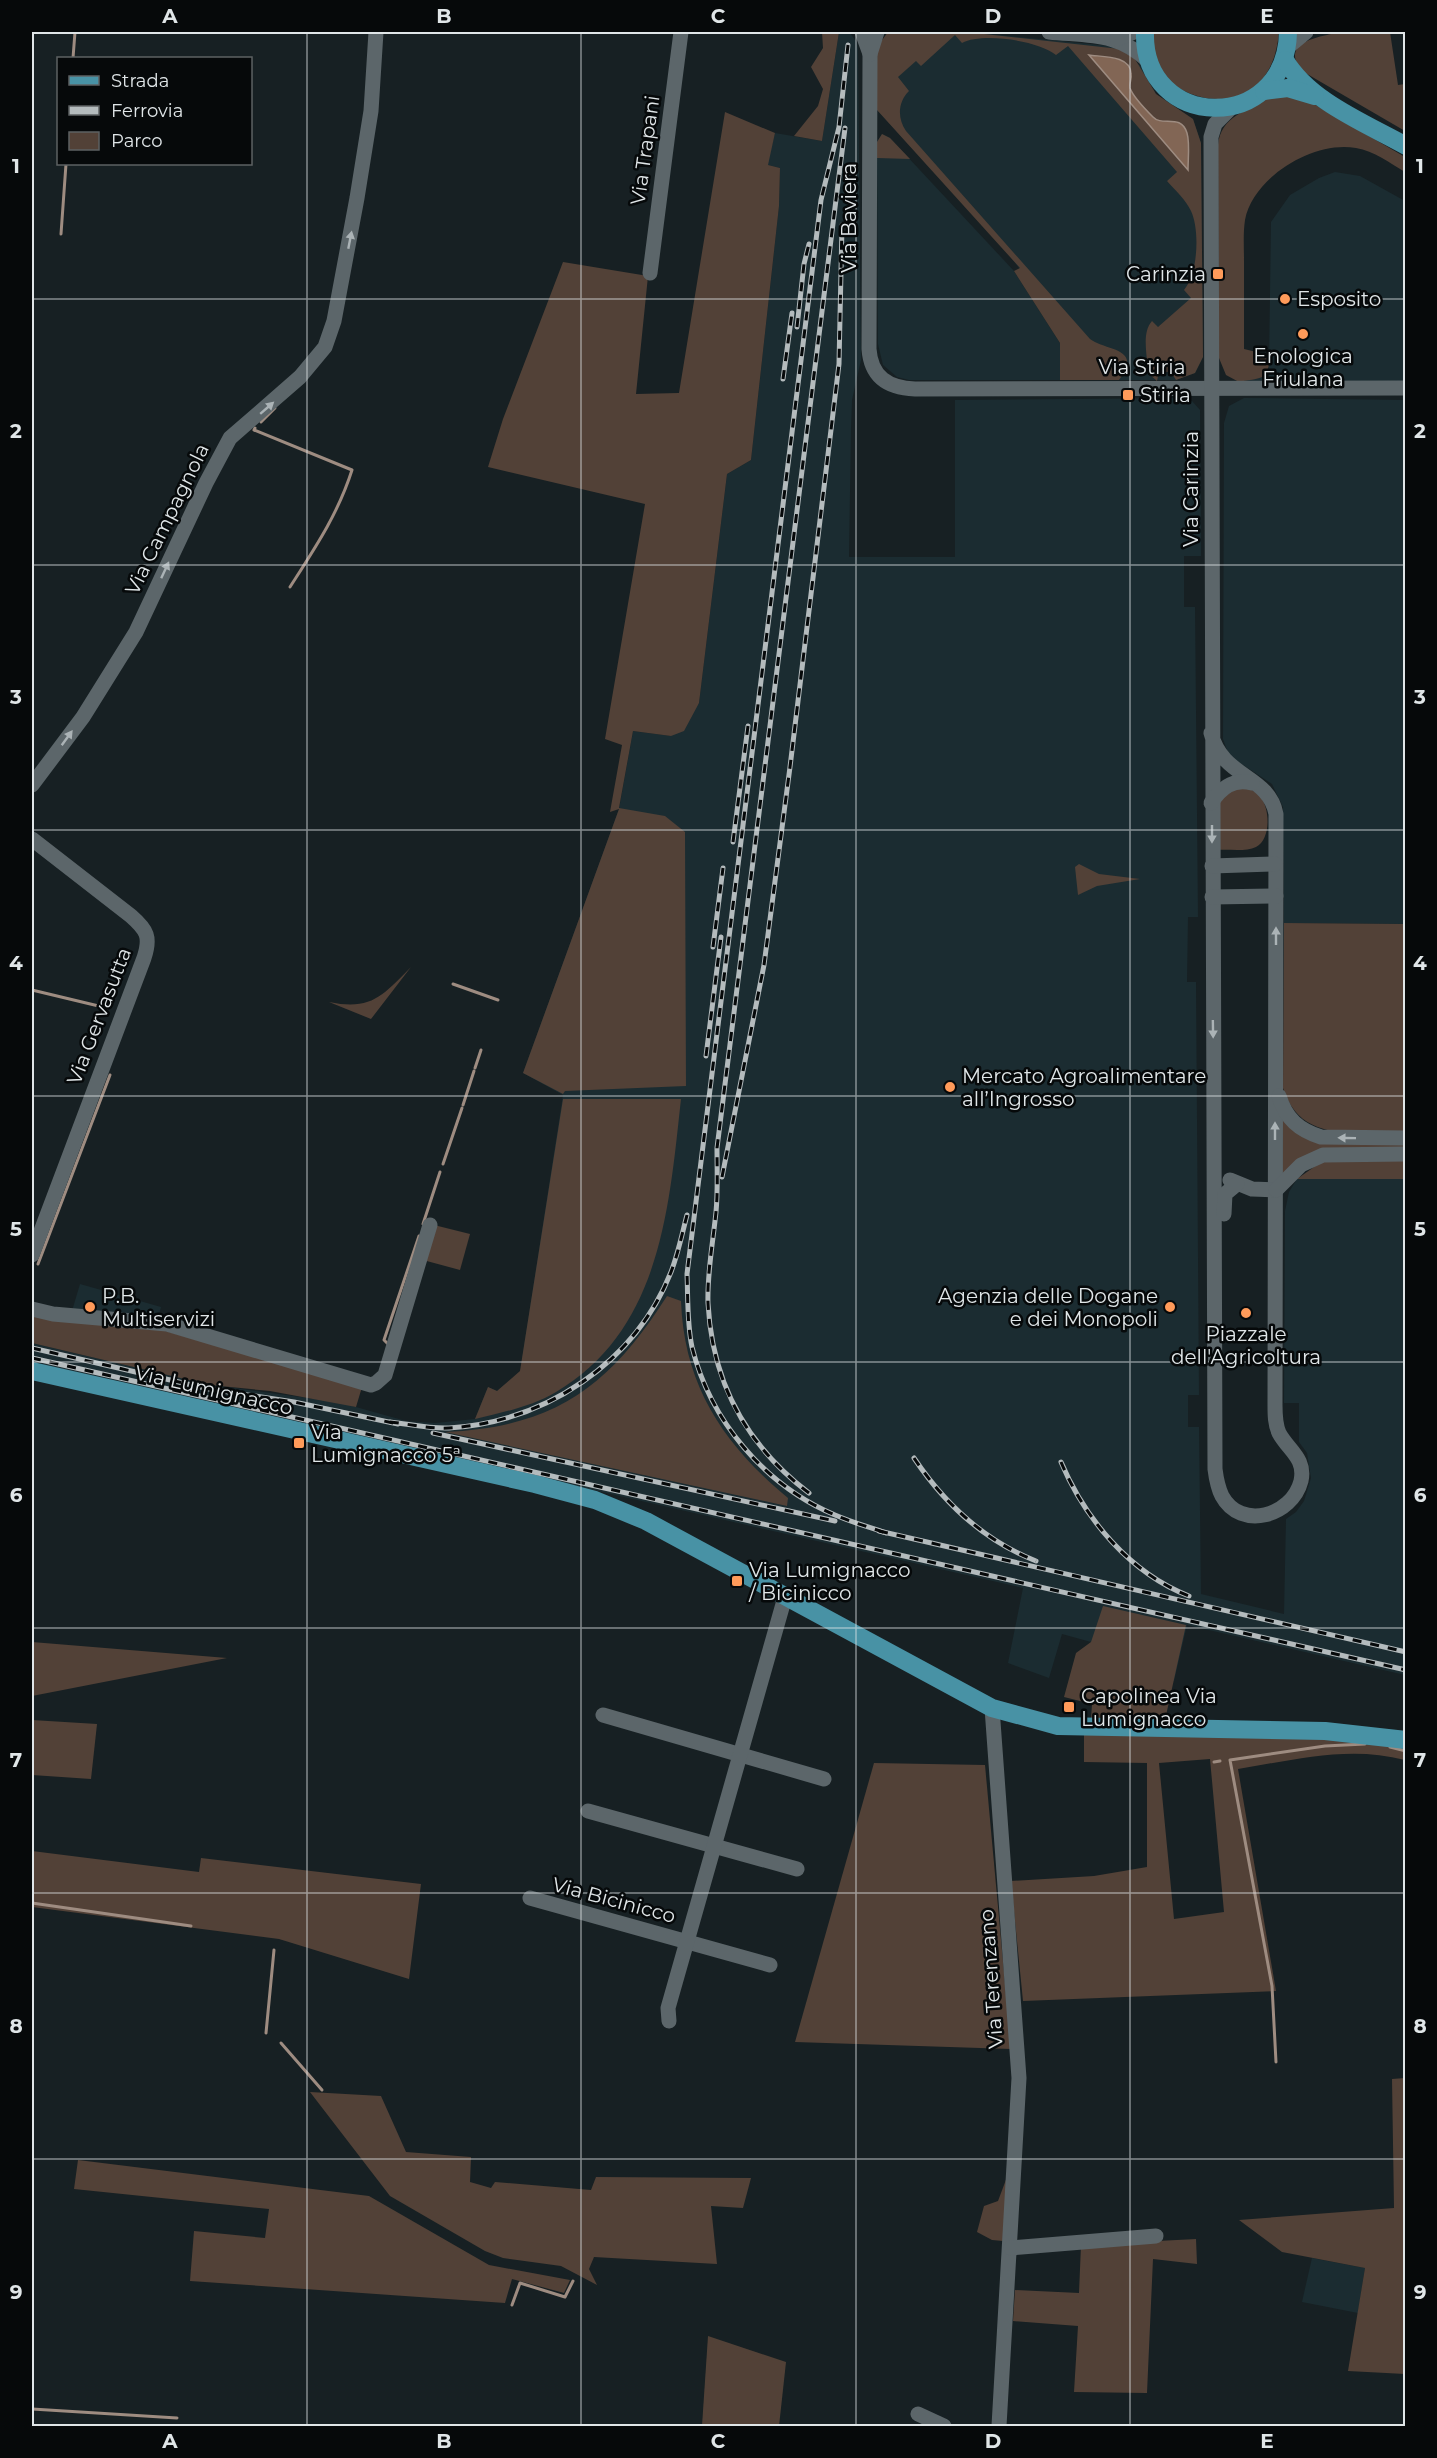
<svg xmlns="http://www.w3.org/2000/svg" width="1437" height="2458" viewBox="0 0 1437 2458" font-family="Montserrat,sans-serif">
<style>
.built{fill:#1b2c31}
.green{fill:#524137;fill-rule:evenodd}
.water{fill:#826655;stroke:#9e8c81;stroke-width:1.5}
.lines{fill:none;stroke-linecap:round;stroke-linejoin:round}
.stream{stroke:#9e8c81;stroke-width:3}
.minor{stroke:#5c666a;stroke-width:15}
.major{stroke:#4892a5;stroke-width:18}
.rail-casing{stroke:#b4bbbd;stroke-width:5}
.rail{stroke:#06090a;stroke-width:3;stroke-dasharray:9;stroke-linecap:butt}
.oneway{fill:#abb3b6}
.grid{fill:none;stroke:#e0e6e8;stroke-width:1.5;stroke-opacity:0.55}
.poi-dot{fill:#ff9b5a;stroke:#06090a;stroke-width:2}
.labels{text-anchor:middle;stroke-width:5;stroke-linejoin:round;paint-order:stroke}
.street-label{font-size:20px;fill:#e0e6e8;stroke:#06090a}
.poi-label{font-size:20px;fill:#e0e6e8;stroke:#06090a;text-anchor:start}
.neatline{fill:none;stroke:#e0e6e8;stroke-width:2}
.grid-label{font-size:20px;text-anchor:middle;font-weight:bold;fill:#e0e6e8}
</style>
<rect width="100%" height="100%" fill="#172023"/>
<g class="built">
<polygon points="839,32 849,32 857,42 858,49 861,360 852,400 851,428 849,557 955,557 955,400 1183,398 1192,401 1200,410 1201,556 1184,556 1184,607 1195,607 1198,917 1188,917 1187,982 1196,982 1199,1395 1188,1395 1188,1427 1199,1427 1201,1594 1284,1614 1286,1519 1296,1512 1304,1501 1311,1478 1307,1453 1299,1442 1299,1403 1284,1403 1285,1211 1289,1192 1297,1179 1405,1179 1405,1675 1187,1625 1174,1681 1086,1662 1091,1642 1062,1634 1049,1678 1008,1663 1023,1588 32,1362 32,1343 210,1385 338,1402 406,1421 435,1423 475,1419 488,1387 497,1391 520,1372 563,1095 523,1073 619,809 633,731 671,736 699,703 727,474 751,460 779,206 780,168 767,165 775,133 822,141"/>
<polygon points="888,32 966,32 1111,46 1140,65 1156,94 1193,119 1201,143 1203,357 1195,373 1176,380 1100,380 1008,253 877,110"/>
<polygon points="882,134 890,138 1014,271 1060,343 1060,380 909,380 897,377 883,365 878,344 877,142"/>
<polygon points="1335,172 1360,176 1405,201 1405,381 1243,382 1243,379 1255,379 1268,371 1269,365 1271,222 1290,195 1319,178"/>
<polygon points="1244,398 1405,400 1405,924 1284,923 1283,807 1272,784 1234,759 1227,750 1223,739 1224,423 1229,406"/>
<polygon points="80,1284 161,1307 158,1318 72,1311"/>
<polygon points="1312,2258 1365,2268 1358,2313 1302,2302"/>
</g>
<g class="green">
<polygon points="822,32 839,32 822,141 794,136 818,106 823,89 811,67 823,48"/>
<path d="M 888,32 L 966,32 L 1120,49 L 1135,59 L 1156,94 L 1193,119 L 1201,143 L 1203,357 L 1195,373 L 1176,380 L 1171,372 L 1159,372 L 1157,381 L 1149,374 L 1144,361 L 1147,361 C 1146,348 1143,331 1152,321 L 1158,327 L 1191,298 L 1184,290 C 1198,274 1200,230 1191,211 C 1186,200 1175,190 1167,181 L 1177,172 L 1068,46 L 1056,55 C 1039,41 983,32 962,43 L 955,35 L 921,66 L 916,61 L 898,77 L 909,91 C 898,102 897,118 906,131 L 1090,339 C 1105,351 1144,347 1119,380 L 1060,380 L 1060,343 L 1014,271 L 1020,268 L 877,110 L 877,47 Z"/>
<path d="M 1151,32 L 1279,32 C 1277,51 1273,67 1260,82 C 1234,110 1182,101 1162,72 C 1155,62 1154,43 1151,32 Z"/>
<path d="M 1340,32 L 1390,32 L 1398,85 L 1405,84 L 1405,131 L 1302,71 C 1279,41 1320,37 1340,32 Z"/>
<path d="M 1269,96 L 1302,97 L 1405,157 L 1405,172 C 1390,163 1374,151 1356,148 C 1314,140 1253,177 1245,220 C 1243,233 1244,248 1244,261 C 1244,291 1244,320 1244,349 L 1265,354 L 1269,365 L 1266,375 C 1258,380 1246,380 1239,382 L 1226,375 L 1219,358 L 1218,145 C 1221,115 1248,112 1269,96 Z"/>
<polygon points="725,112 775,133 768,165 780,168 779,206 751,460 727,474 699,703 684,731 671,736 633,731 619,808 665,816 685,832 686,1086 565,1091 563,1094 523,1073 619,809 610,812 622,745 605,739 645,504 488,467 503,419 563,262 648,276 636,394 679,393"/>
<polygon points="882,134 890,138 910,159 877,158 877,142"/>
<path d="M 1247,787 C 1251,790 1256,792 1259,795 C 1270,806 1272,839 1256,847 C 1246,852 1229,849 1218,850 L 1217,806 L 1227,791 Z"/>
<polygon points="1079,864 1099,874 1140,879 1097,886 1078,895 1075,867"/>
<path d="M 1284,923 L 1405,924 L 1405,1131 C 1357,1131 1301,1145 1283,1088 Z"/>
<path d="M 411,967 L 371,1019 L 329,1002 C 372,1011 383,995 411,967 Z"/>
<path d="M 563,1099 L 681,1099 C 669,1208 661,1330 556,1392 C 531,1407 503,1412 475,1419 L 488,1387 L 497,1391 L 520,1371 Z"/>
<polygon points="1283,1119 1288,1125 1405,1143 1405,1149 1323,1150 1282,1174"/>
<polygon points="1405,1160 1405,1179 1297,1179 1321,1162"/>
<polygon points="434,1225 470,1234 460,1270 423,1260"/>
<path d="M 667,1296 L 681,1301 C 684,1386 724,1445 788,1498 L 787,1506 L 445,1432 C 555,1427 609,1387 667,1296 Z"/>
<polygon points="32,1313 155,1328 362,1387 356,1407 270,1391 210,1385 32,1343"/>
<polygon points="1103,1606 1186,1625 1165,1720 1091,1719 1092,1704 1064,1697 1076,1653 1091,1642"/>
<polygon points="32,1642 227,1658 32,1696"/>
<polygon points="32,1720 97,1724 91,1779 32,1775"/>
<path d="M 1084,1733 L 1349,1739 L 1405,1745 L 1405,1760 C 1349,1745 1294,1760 1238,1769 L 1276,1991 L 1023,2001 L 1011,1881 L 1094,1876 L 1147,1867 L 1147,1763 L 1084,1762 ZM 1210,1759 L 1224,1912 L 1174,1919 L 1159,1763 Z"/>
<polygon points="874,1763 985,1765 1011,2049 795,2042"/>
<polygon points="32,1851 199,1872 201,1858 421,1884 409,1979 279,1939 32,1907"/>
<polygon points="1405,2078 1405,2374 1348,2371 1365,2268 1282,2252 1239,2220 1394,2208 1392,2079"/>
<polygon points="310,2092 381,2096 406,2152 471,2157 470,2182 491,2188 495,2182 591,2190 596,2177 751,2178 743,2208 711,2206 717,2264 594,2257 589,2269 597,2285 561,2266 503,2258 485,2251 390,2196"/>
<polygon points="78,2160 369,2196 489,2265 570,2280 564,2293 512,2279 505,2303 190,2281 194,2231 265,2238 269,2209 74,2189"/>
<polygon points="1007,2177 1003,2241 992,2240 977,2232 984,2206 998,2201"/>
<polygon points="1196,2239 1197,2264 1153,2259 1147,2393 1074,2392 1078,2326 1013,2321 1015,2290 1079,2293 1081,2245"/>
<polygon points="708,2336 786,2362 779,2426 702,2426"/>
</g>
<path class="water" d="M 1089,55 C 1101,57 1131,55 1131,74 C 1132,79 1129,83 1130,88 C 1133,97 1146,110 1153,117 C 1162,127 1181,113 1187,133 C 1190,143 1188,159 1188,170 Z"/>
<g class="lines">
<g class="stream">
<polyline points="73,58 75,32"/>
<polyline points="61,234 66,164"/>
<polyline points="261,422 275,408"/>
<path d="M 255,428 L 254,430 L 352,470 C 338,514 315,548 290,587"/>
<polyline points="453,984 498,1000"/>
<polyline points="32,990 107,1008"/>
<polyline points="475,1068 481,1050"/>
<polyline points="463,1105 474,1071"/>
<polyline points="443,1164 462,1108"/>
<polyline points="423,1224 440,1172"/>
<polyline points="38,1264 110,1075"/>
<polyline points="388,1344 384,1340 419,1236"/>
<polyline points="1390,1747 1406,1751"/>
<polyline points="1214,1762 1220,1761"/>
<polyline points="32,1903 191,1926"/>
<polyline points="266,2033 274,1950"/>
<polyline points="281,2043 322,2090"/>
<polyline points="1276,2062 1272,1986 1230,1760 1325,1746 1365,1744"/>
<polyline points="512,2305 520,2283 565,2297 573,2281"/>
<polyline points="32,2409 177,2418"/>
</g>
<g class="minor">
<path d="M 862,32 L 870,54 L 869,349 C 871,377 888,388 915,389 L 1406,388"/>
<path d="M 1049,32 C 1088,36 1119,32 1149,62"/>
<polyline points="1117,39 1134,32"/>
<polyline points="1288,47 1306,32"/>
<polyline points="870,54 877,32"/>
<polyline points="650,273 681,32"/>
<path d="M 1211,733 C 1222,778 1269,775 1276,814 L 1275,1405 C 1275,1415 1275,1424 1279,1433 C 1288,1450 1306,1458 1301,1481 C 1292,1516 1241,1531 1222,1496 C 1218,1488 1216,1477 1215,1469 L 1211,137 L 1215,124 L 1232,107"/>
<polyline points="32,785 83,717 136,632 206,483 230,438 300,377 325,347 334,321 357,198 371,111 376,32"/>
<path d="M 1211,803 C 1221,788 1233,778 1252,783"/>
<path d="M 32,839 L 131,916 C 147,930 151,937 144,958 L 32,1255"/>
<polyline points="1212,866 1275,864"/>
<polyline points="1212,897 1276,896"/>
<path d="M 1279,1096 C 1286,1119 1299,1130 1321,1137 L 1406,1138"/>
<polyline points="1230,1180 1252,1189 1276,1190"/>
<polyline points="1276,1190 1301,1165 1323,1155 1406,1154"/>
<polyline points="1224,1214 1225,1194 1237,1184"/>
<polyline points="32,1309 53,1314 167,1324 371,1385 376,1383 385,1375 430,1225"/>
<polyline points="992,1708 1019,2078 999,2426"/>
<polyline points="603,1715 824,1779"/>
<polyline points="588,1811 797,1869"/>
<polyline points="530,1898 770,1965"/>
<polyline points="669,2021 668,2008 785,1597"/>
<polyline points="1011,2248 1156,2236"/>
<polyline points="918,2414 944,2426"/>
</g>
<g class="major">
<path d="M 1145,32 C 1142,131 1286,135 1288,32"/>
<path d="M 1285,60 C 1309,101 1365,123 1406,146"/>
<polyline points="1264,91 1288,88 1315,96"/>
<polyline points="32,1371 535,1484 595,1500 646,1521 992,1708 1058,1726 1325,1731 1406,1740"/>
</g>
<g class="rail-casing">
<g id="rail">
<path d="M 848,45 L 839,127 L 821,200 L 687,1274 C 688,1297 687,1324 692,1347 C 710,1420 764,1485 835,1515 C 851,1522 869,1527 886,1533"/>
<polyline points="797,327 804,264 809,244"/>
<polyline points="783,379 792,313"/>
<polyline points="733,842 748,726"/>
<polyline points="713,947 723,868"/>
<polyline points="706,1056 721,937"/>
<polyline points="722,1177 764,965 790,767 839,364 842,225"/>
<polyline points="32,1348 209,1389 294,1402 398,1424"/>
<polyline points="32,1358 1406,1670"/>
<path d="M 390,1422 C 409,1424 430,1429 449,1428 C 545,1422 635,1363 671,1272 C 678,1254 682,1234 687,1215"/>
<polyline points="433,1433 835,1521"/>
<path d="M 914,1458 C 944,1503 985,1541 1036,1561"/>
<path d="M 1061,1462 C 1085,1519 1130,1573 1189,1596"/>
<path d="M 809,1493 C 746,1445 712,1383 708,1303 C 707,1273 713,1242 716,1212 C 718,1191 717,1170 717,1148 L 845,128"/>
<polyline points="879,1531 1406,1652"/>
</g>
</g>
<use href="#rail" class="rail"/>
</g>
<defs><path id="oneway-solid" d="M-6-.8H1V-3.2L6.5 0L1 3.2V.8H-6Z" transform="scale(1.5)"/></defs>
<g class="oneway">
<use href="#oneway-solid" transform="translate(350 240) rotate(-79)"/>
<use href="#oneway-solid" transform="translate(267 408) rotate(-41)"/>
<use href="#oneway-solid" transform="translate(165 570) rotate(-65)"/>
<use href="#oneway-solid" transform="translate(67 738) rotate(-54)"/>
<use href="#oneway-solid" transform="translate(1212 834) rotate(90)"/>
<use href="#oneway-solid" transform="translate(1276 936) rotate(-90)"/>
<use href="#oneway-solid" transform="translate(1213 1029) rotate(89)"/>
<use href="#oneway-solid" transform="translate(1275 1131) rotate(-90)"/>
<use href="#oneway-solid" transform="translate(1347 1138) rotate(-179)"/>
</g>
<path class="grid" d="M 307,32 L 307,2426M 581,32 L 581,2426M 856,32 L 856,2426M 1130,32 L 1130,2426M 32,299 L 1406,299M 32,565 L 1406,565M 32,830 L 1406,830M 32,1096 L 1406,1096M 32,1362 L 1406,1362M 32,1628 L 1406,1628M 32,1893 L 1406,1893M 32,2159 L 1406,2159"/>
<g class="poi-dot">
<rect x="1212" y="268" width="12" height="12" rx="3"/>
<circle cx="1285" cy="299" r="6"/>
<circle cx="1303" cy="334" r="6"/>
<rect x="1122" y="389" width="12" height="12" rx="3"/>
<circle cx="950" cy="1087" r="6"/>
<circle cx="90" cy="1307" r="6"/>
<circle cx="1170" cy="1307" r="6"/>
<circle cx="1246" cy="1313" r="6"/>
<rect x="293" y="1437" width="12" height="12" rx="3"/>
<rect x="731" y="1575" width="12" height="12" rx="3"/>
<rect x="1063" y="1701" width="12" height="12" rx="3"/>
</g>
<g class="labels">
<g class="street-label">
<text transform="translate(645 150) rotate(-82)" y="7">Via Trapani</text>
<text transform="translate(849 218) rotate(-90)" y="7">Via Baviera</text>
<text x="1142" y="374">Via Stiria</text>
<text transform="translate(1191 489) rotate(-90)" y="7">Via Carinzia</text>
<text transform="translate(167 519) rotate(-64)" y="7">Via Campagnola</text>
<text transform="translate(99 1016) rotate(-69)" y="7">Via Gervasutta</text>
<text transform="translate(214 1390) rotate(13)" y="7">Via Lumignacco</text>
<text transform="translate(614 1900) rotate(15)" y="7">Via Bicinicco</text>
<text transform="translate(991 1979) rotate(-94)" y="7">Via Terenzano</text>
</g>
<g class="poi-label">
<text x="1206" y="281" text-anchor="end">Carinzia</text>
<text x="1297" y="306">Esposito</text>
<text x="1303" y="363" text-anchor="middle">Enologica<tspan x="1303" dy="23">Friulana</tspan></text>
<text x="1140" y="402">Stiria</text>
<text x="962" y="1083">Mercato Agroalimentare<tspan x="962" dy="23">all’Ingrosso</tspan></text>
<text x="102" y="1303">P.B.<tspan x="102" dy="23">Multiservizi</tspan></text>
<text x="1158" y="1303" text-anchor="end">Agenzia delle Dogane<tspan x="1158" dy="23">e dei Monopoli</tspan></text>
<text x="1246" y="1341" text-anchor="middle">Piazzale<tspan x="1246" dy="23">dell'Agricoltura</tspan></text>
<text x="311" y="1439">Via<tspan x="311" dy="23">Lumignacco 5ª</tspan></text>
<text x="749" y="1577">Via Lumignacco<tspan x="749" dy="23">/ Bicinicco</tspan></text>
<text x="1081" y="1703">Capolinea Via<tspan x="1081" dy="23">Lumignacco</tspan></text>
</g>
</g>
<rect width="1437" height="2458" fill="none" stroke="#06090a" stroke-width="66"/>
<rect x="57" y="57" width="195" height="108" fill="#06090a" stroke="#5d6163" stroke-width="1.5"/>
<rect x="69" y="76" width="30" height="9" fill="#4892a5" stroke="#5d6163" stroke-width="1.5"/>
<text x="111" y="87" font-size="18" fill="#e0e6e8">Strada</text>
<rect x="69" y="106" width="30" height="9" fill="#b4bbbd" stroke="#5d6163" stroke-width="1.5"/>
<text x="111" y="117" font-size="18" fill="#e0e6e8">Ferrovia</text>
<rect x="69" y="132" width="30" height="18" fill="#524137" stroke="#5d6163" stroke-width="1.5"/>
<text x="111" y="147" font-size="18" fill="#e0e6e8">Parco</text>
<rect x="33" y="33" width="1371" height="2392" class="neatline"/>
<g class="grid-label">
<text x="170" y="23">A</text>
<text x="444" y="23">B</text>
<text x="718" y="23">C</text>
<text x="993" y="23">D</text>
<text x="1267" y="23">E</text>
<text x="16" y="173">1</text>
<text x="1420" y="173">1</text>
<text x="16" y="438">2</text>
<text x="1420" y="438">2</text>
<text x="16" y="704">3</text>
<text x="1420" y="704">3</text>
<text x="16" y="970">4</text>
<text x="1420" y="970">4</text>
<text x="16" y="1236">5</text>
<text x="1420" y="1236">5</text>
<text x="16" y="1502">6</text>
<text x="1420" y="1502">6</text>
<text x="16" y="1767">7</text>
<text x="1420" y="1767">7</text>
<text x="16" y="2033">8</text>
<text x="1420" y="2033">8</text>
<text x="16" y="2299">9</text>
<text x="1420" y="2299">9</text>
<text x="170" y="2448">A</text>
<text x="444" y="2448">B</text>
<text x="718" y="2448">C</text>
<text x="993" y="2448">D</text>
<text x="1267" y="2448">E</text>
</g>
</svg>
